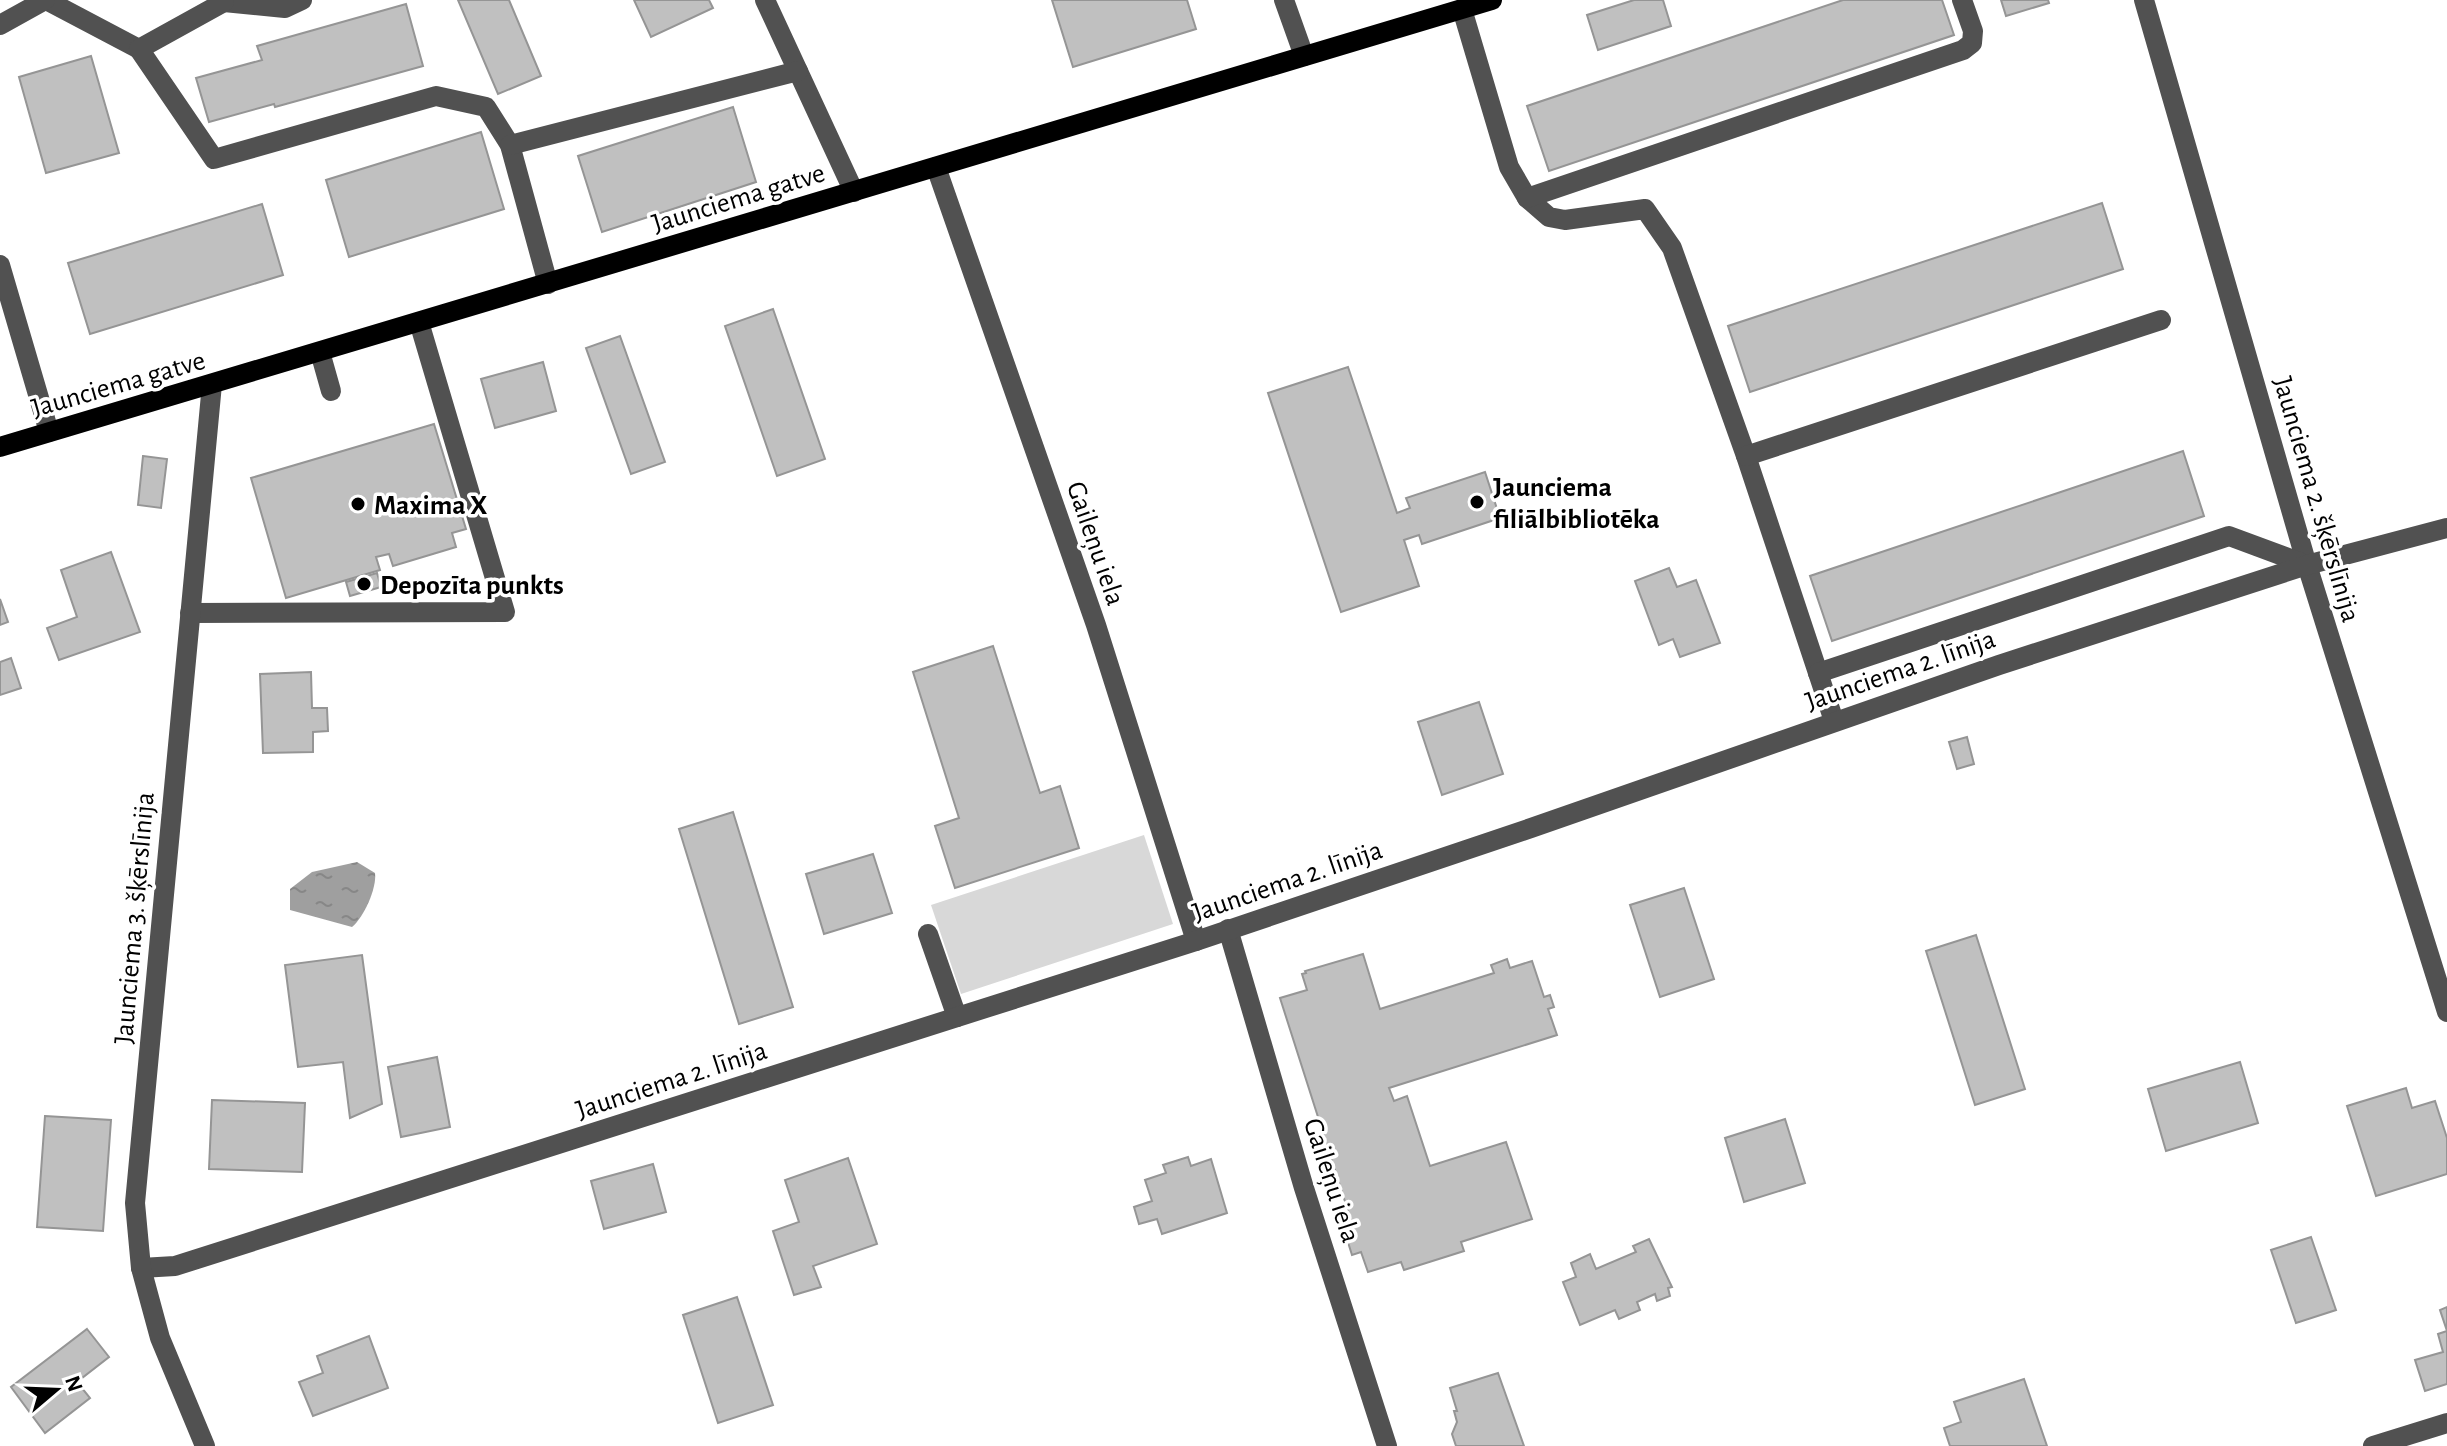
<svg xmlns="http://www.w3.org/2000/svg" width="2447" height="1446" viewBox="0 0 2447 1446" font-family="'Alegreya Sans',sans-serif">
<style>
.green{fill:#d8d8d8}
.water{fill:url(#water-ripples)}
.building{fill:#c0c0c0;stroke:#959595;stroke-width:2}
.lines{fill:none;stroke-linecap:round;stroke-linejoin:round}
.minor{stroke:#515151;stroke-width:20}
.major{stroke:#000;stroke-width:20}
.poi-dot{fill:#000;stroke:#fff;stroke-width:3}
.labels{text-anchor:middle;stroke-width:7;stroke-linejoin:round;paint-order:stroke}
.street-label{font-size:28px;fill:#000;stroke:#fff}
.poi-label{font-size:28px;font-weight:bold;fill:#000;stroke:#fff;text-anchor:start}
</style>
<defs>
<pattern id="water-ripples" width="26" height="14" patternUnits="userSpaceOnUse" patternTransform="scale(2)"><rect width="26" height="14" fill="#9f9f9f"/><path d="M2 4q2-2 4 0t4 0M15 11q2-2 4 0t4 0" fill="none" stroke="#878787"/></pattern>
</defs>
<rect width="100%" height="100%" fill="#fff"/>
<polygon class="green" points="1144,835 1173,924 961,994 931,905"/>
<path class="water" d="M 357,862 L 375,873 C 377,888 364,917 352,927 L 290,910 L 290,889 L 312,872 Z"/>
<g class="building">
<polygon points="458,0 509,0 541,76 498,94"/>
<polygon points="634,0 709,0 713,8 651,37"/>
<polygon points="1052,0 1187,0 1196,29 1073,67"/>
<polygon points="1634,0 1663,0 1671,26 1598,50 1587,15"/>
<polygon points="1843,0 1942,0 1954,35 1549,171 1527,106"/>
<polygon points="2001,0 2048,0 2049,3 2006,16"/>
<polygon points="406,4 423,66 275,107 274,104 209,122 196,78 262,60 257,46"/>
<polygon points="91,56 119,153 46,173 19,77"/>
<polygon points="733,107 756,182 602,232 578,156"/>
<polygon points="481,132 504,209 349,257 326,180"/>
<polygon points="2102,203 2123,269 1750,392 1728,326"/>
<polygon points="262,204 283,275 90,334 68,263"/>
<polygon points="773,309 825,459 777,476 725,326"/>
<polygon points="620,336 665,462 631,474 586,348"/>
<polygon points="543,362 556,411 495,428 481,379"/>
<polygon points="1348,367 1397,513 1410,508 1406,498 1485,472 1500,518 1422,544 1419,535 1404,540 1419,586 1341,612 1268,393"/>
<polygon points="434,424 466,529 452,533 456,547 393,566 389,554 376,557 380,570 286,598 251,478"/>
<polygon points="2183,451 2204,516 1832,641 1810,576"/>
<polygon points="143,456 167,459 161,508 138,505"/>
<polygon points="111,552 140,632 59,660 47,628 77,617 61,570"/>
<polygon points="1669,568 1677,587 1696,580 1720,643 1680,657 1673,639 1659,645 1635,581"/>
<polygon points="377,573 381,587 350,596 346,582"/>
<polygon points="0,599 8,622 0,625"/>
<polygon points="993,646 1040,793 1060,786 1079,848 955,888 935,826 959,818 913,672"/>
<polygon points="11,658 21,688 0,695 0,662"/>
<polygon points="311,672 312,708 327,708 328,731 313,732 313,752 263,753 260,674"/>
<polygon points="1479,702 1503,774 1442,795 1418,722"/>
<polygon points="1967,737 1974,764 1957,769 1949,742"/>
<polygon points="733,812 793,1007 739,1024 679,829"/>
<polygon points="873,854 892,913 824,934 806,874"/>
<polygon points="1684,888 1714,979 1660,997 1630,905"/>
<polygon points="1976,935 2025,1089 1975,1105 1926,951"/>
<polygon points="1363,954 1380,1009 1494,973 1491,965 1507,959 1510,968 1532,961 1544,997 1550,995 1554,1007 1548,1009 1557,1035 1389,1088 1394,1101 1407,1096 1430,1166 1506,1142 1532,1219 1461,1242 1464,1251 1404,1270 1401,1262 1368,1272 1361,1252 1352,1255 1340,1217 1349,1214 1280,998 1307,990 1302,974 1306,973 1305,971"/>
<polygon points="362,955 382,1104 350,1118 343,1062 298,1067 285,965"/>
<polygon points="437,1057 450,1127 401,1137 388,1067"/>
<polygon points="2240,1062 2258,1123 2166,1151 2148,1089"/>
<polygon points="2406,1088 2412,1108 2435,1101 2447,1138 2447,1174 2376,1196 2347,1106"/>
<polygon points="212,1100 305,1103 302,1172 209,1169"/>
<polygon points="45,1116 111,1120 103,1231 37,1227"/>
<polygon points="1785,1119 1805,1183 1744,1202 1725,1138"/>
<polygon points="1188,1157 1191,1166 1211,1159 1227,1213 1162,1234 1157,1219 1139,1224 1134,1207 1152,1201 1145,1180 1166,1173 1163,1165"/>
<polygon points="848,1158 877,1244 813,1266 821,1287 794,1295 773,1231 799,1222 785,1180"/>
<polygon points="653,1164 666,1212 604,1229 591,1181"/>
<polygon points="2311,1237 2336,1310 2296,1323 2271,1250"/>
<polygon points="1649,1239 1672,1287 1668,1288 1670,1296 1657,1301 1655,1294 1637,1302 1640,1310 1619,1319 1615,1310 1580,1325 1563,1282 1576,1277 1571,1263 1590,1254 1596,1269 1636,1252 1633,1246"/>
<polygon points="737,1297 773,1405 718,1423 683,1315"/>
<polygon points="2447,1307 2447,1384 2425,1391 2415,1360 2443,1352 2438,1334 2447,1331 2440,1310"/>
<polygon points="87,1329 109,1357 77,1382 90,1398 45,1433 11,1387"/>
<polygon points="369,1336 388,1388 313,1416 299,1382 323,1373 317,1356"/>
<polygon points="1498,1373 1524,1446 1456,1446 1452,1434 1457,1422 1454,1411 1457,1411 1450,1388"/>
<polygon points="2024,1379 2047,1446 1950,1446 1944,1428 1961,1422 1954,1402"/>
</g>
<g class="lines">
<g class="minor">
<polyline points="46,0 139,49"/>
<polyline points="223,0 224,2 285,8 302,0"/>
<polyline points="765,0 854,192"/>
<polyline points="1284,0 1304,56"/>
<polyline points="2144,0 2307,565 2447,1012"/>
<polyline points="224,2 139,49 214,159 436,96 486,107 510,145 548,284"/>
<polyline points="1462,9 1509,167 1527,198 1549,217 1565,220 1645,209 1672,248 1746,456 1834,721"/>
<polyline points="0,25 45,0"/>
<polyline points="510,145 798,71"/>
<polyline points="936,167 1096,625 1196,941"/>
<polyline points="1527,198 1963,50 1972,43 1973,31 1962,0"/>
<polyline points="0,265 49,432"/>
<polyline points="320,352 331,391"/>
<polyline points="1746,456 2161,320"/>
<polyline points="190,613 505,612 419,322"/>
<polyline points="1818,673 2229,536 2307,565"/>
<polyline points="1228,929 1304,1188 1387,1446"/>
<polyline points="928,934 957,1017"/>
<polyline points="141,1268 175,1266 1196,941 1531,828 1999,665 2307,565 2447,528"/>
<polyline points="205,1446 160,1338 141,1268 135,1203 212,384"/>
<polyline points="2373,1446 2447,1423"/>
</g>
<polyline class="major" points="0,447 1492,0"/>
</g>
<g class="poi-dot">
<circle cx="1477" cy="502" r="8"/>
<circle cx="358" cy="504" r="8"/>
<circle cx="364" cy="584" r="8"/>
</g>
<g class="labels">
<g class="street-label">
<text transform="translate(738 197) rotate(-17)" y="10">Jaunciema gatve</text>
<text transform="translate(118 383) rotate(-16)" y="10">Jaunciema gatve</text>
<text transform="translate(2318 499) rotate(74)" y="10">Jaunciema 2. šķērslīnija</text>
<text transform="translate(1097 543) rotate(71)" y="10">Gaileņu iela</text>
<text transform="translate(1900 669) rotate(-19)" y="10">Jaunciema 2. līnija</text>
<text transform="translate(1287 880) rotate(-19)" y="10">Jaunciema 2. līnija</text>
<text transform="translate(133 918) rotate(-85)" y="10">Jaunciema 3. šķērslīnija</text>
<text transform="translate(671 1079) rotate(-18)" y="10">Jaunciema 2. līnija</text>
<text transform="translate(1333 1180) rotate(72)" y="10">Gaileņu iela</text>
</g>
<g class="poi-label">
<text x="1493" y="496">Jaunciema<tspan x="1493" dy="32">filiālbibliotēka</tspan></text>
<text x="374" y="514">Maxima X</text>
<text x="380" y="594">Depozīta punkts</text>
</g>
</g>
<g transform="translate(56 1390) rotate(71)" stroke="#ffffff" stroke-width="6" paint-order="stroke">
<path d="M0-6L14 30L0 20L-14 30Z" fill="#000000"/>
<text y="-12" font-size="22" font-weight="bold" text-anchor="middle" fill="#000000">N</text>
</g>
</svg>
